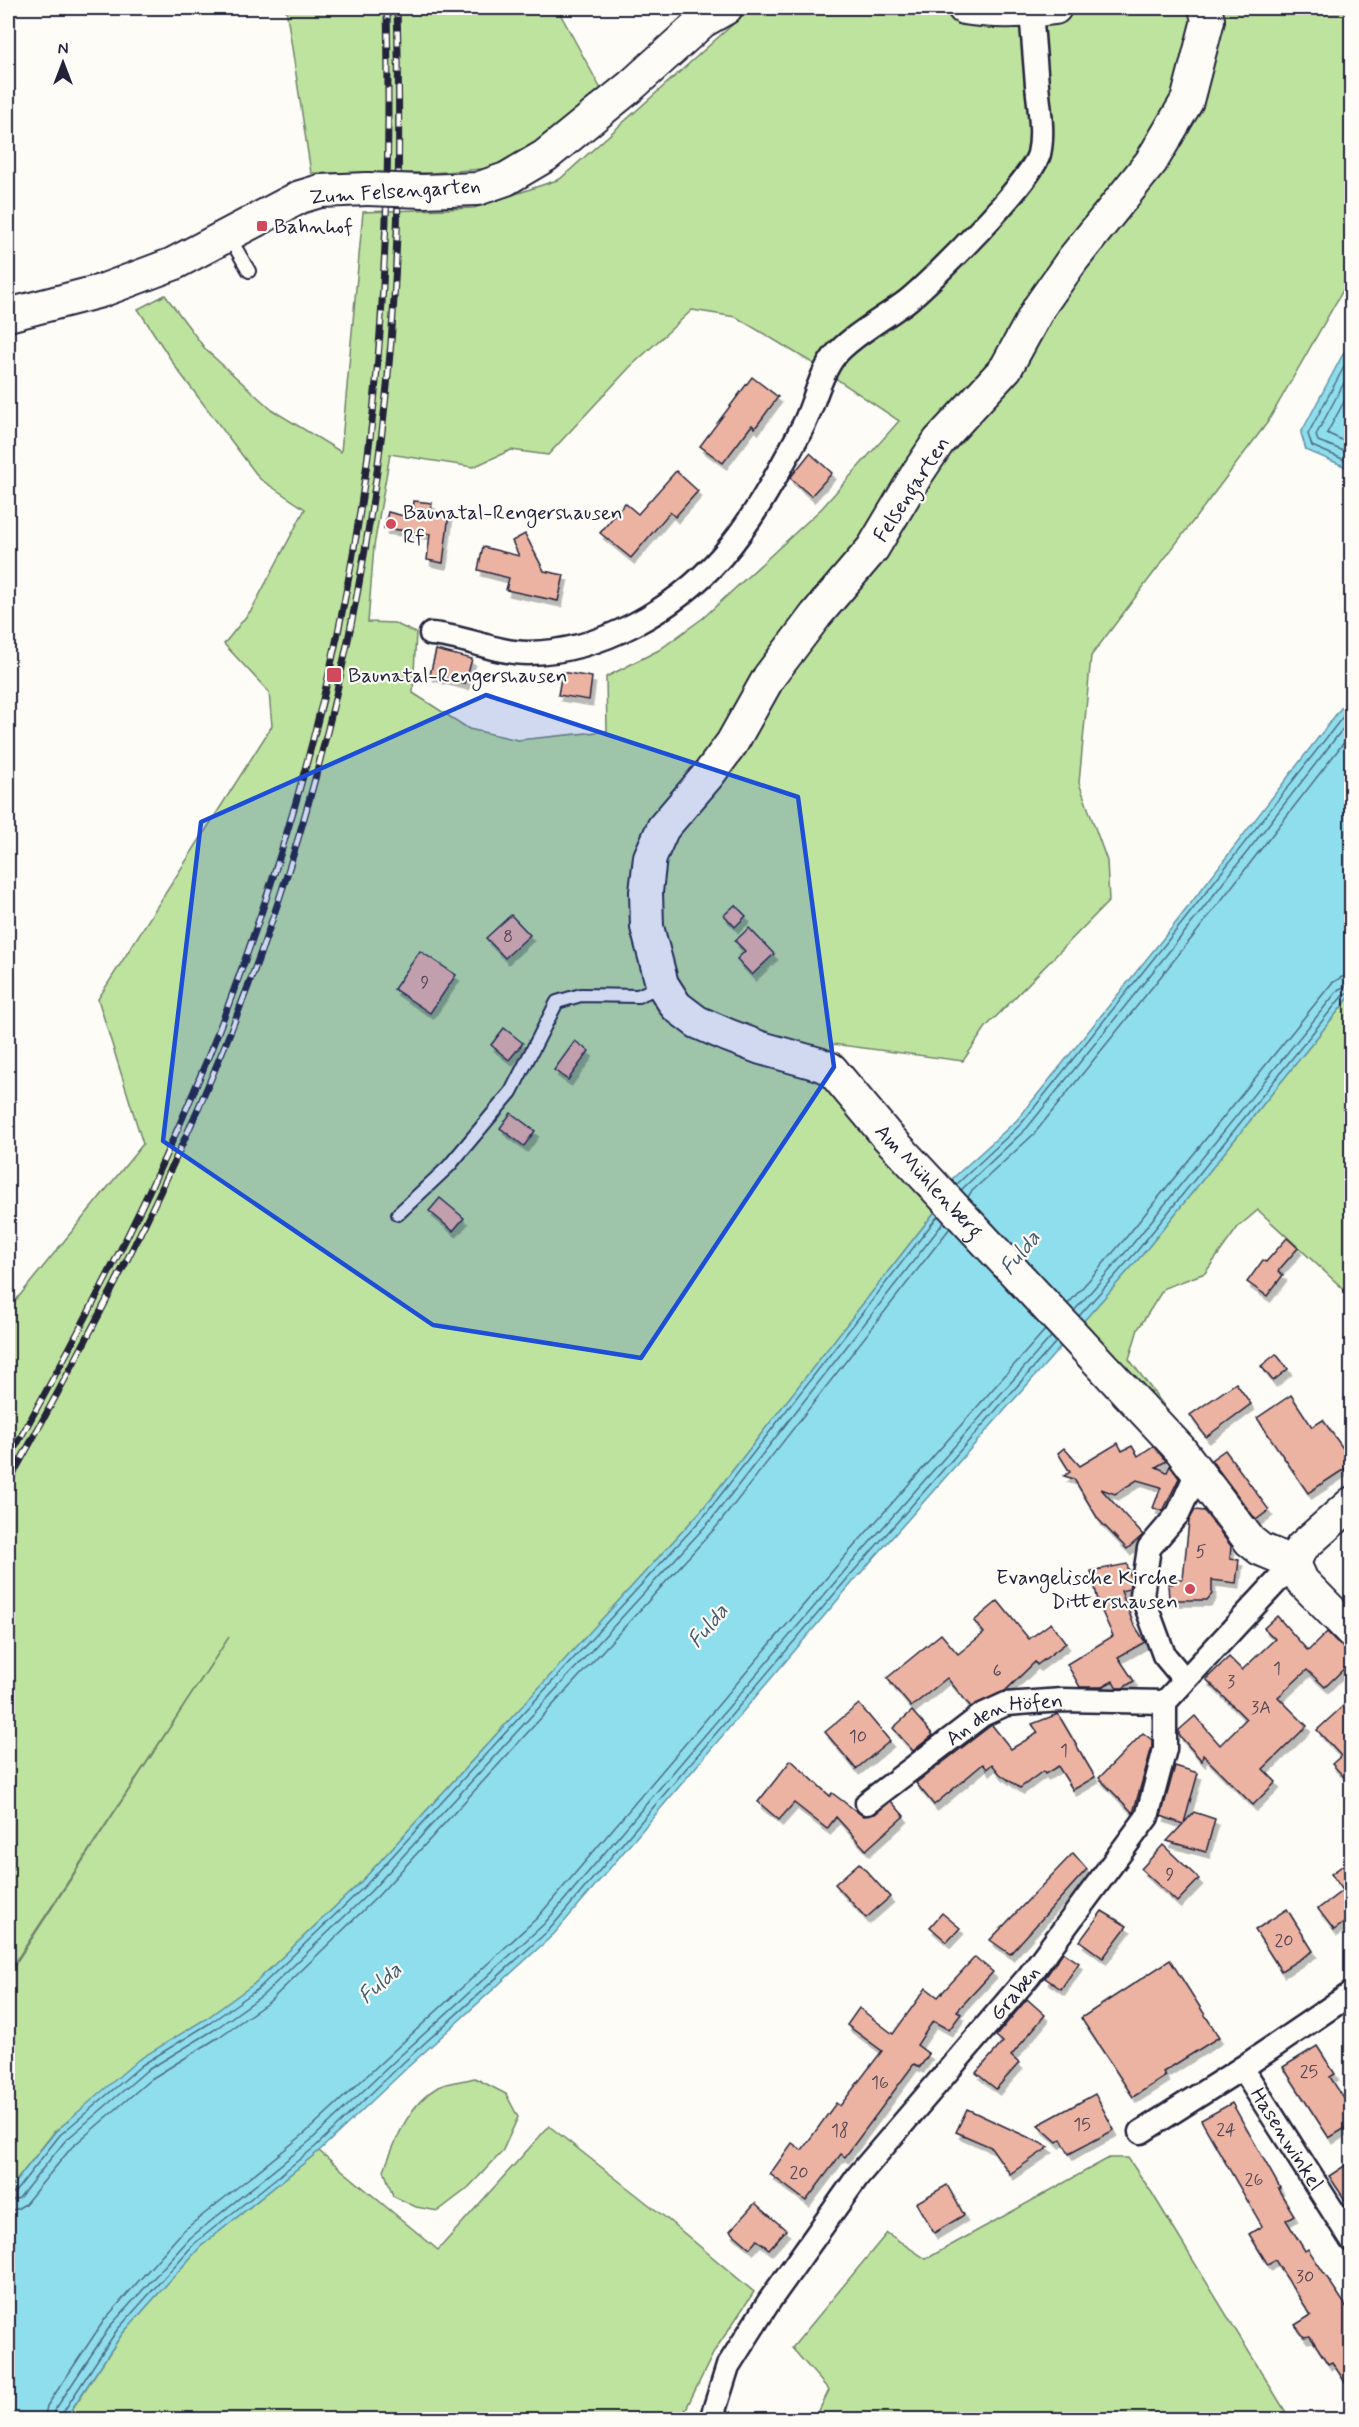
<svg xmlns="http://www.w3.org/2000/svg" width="1359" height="2427" viewBox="0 0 1359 2427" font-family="Mynerve,sans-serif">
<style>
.green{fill:#bee39e;stroke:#70826c;stroke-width:1.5;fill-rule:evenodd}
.water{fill:#8fdeed;stroke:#6393a6;stroke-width:1.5}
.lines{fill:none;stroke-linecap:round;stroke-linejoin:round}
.shore{stroke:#4e6d82;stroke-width:1.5}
.building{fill:#ecb3a2;stroke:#22223b;stroke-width:1.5;filter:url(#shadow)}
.lane-casing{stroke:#22223b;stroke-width:16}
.street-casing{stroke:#22223b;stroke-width:27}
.secondary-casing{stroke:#22223b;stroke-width:36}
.lane{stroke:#fdfcf7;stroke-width:12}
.street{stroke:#fdfcf7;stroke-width:22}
.secondary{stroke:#fdfcf7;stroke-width:32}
.rail-casing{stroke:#22223b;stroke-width:7}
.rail{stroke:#fdfcf7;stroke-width:4.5;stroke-dasharray:14;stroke-linecap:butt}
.secondary-bridge-casing{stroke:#22223b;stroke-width:36;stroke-linecap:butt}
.secondary-bridge{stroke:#fdfcf7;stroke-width:32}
.marked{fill:#1d4ed8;fill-opacity:0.2;stroke:#1d4ed8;stroke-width:4.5;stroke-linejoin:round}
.poi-dot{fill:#d1495b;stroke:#fdfcf7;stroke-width:2}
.labels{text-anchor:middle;stroke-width:4.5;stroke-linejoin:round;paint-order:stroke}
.number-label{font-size:18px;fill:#544655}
.street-label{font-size:21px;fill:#22223b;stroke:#fdfcf7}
.poi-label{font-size:21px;fill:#22223b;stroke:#fdfcf7;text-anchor:start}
.water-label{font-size:22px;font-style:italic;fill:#435a70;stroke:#fdfcf7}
</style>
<defs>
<filter id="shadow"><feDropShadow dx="3.5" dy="6" stdDeviation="0" flood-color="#0004"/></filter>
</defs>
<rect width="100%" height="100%" fill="#fdfcf7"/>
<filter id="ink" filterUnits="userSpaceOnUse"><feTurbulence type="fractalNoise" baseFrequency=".0167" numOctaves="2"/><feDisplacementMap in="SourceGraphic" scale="12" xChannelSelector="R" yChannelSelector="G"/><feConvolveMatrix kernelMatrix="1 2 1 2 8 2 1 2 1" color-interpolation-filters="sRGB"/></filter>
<g filter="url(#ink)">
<g class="green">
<polygon points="286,8 557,8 602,91 506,167 432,173 311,173"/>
<path d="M 751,8 L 1351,8 L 1351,276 L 1267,423 L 1091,656 L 1079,783 L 1107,861 L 1109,901 L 986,1027 L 963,1061 L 833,1044 L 831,1069 L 937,1209 L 701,1511 L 361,1882 L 254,1984 L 55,2131 L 8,2191 L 8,1975 L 229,1637 L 8,1973 L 8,1310 L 143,1144 L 98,999 L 272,726 L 269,692 L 224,644 L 252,609 L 305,509 L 260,479 L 177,369 L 138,309 L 165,295 L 206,350 L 272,410 L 341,452 L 363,212 L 474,208 L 560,179 ZM 692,310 L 736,317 L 814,364 L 899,421 L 822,508 L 703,618 L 659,650 L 606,677 L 607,731 L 518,740 L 469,729 L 413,693 L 416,633 L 394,623 L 368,622 L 374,546 L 390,454 L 473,467 L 511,450 L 548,455 L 630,367 Z"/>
<polygon points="1351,995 1351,1296 1258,1210 1238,1227 1205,1273 1164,1288 1138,1329 1129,1359 1165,1407 1153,1427 1072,1334 1142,1255"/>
<path d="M 475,2078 L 506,2094 L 518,2117 L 502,2152 L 467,2189 L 438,2211 L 416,2207 L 393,2196 L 384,2170 C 396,2140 408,2104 438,2087 C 448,2082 464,2081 475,2078 Z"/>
<polygon points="549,2126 666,2218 754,2292 715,2350 681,2419 65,2420 122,2334 200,2247 319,2151 438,2250"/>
<polygon points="1109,2158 1128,2158 1152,2193 1290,2419 815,2419 829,2390 792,2348 887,2233 926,2259"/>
</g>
<g class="water">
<polygon points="1351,339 1351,469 1306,450 1301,433"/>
<polygon points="1351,695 1351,995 1142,1255 858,1576 554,1934 409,2066 319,2151 200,2247 122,2334 65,2419 8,2419 8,2191 55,2132 138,2060 207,2018 254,1984 361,1882 701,1511 937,1209 952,1179 1017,1120 1178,920"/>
</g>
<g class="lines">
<g class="shore">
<polyline points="1352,352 1308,434 1312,446 1352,463"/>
<polyline points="1352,368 1316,435 1318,441 1352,454"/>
<polyline points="1352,387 1327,433 1352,445"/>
<polyline points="956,1185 1021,1124 1182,923 1352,705"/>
<polyline points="961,1190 1027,1128 1188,928 1352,717"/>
<polyline points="968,1197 971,1192 1034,1134 1195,934 1352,732"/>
<polyline points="1068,1304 1124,1240 1332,983 1342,977 1352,975"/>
<polyline points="1074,1311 1131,1246 1339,989 1352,984"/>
<polyline points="1079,1316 1137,1251 1344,994 1352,992"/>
<polyline points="8,2194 15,2192 60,2135 142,2065 210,2023 258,1989 365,1886 705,1515 938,1216"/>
<polyline points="8,2202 19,2198 65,2141 146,2071 214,2030 263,1995 371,1891 711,1520 944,1222"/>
<polyline points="8,2211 17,2209 25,2204 72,2147 151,2079 219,2037 269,2002 377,1897 718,1525 950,1228"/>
<polyline points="44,2420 47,2406 105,2319 183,2231 304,2134 537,1918 841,1561 1045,1330"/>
<polyline points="53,2420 55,2410 111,2325 190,2238 310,2141 400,2056 544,1924 848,1567 1051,1337"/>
<polyline points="60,2420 62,2414 117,2330 195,2243 315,2147 405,2061 549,1930 853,1572 1056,1342"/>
</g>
</g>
<g class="building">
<polygon points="752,377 778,397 755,428 752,425 723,463 700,446"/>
<polygon points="810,453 832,473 811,496 790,478"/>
<polygon points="676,471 698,491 675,517 670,512 631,558 600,533 625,503 638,514"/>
<polygon points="414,501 432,503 431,512 449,514 443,563 427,560 430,534 384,528 388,512 412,518"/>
<polygon points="525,534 544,571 564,575 558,601 506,590 509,578 478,570 483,547 519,556 512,541"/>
<polygon points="436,650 472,659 465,684 430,675"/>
<polygon points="562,672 592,677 589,700 558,695"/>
<polygon points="735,905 746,916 735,927 724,915"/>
<polygon points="511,915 530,935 505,958 486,938"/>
<polygon points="749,928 774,954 752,975 737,959 745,951 735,941"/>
<polygon points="420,951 456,975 430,1013 394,989"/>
<polygon points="504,1028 523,1043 509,1060 491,1045"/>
<polygon points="575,1041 589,1051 568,1080 554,1070"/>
<polygon points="511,1113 535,1131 524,1146 500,1128"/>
<polygon points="440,1198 464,1218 453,1231 429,1211"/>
<polygon points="1287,1238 1298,1248 1278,1271 1283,1275 1267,1296 1247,1282 1263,1260 1266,1262"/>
<polygon points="1276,1354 1288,1369 1273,1381 1261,1366"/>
<polygon points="1236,1383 1251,1404 1206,1437 1190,1415"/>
<polygon points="1291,1395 1312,1427 1323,1420 1352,1461 1352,1464 1308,1493 1257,1418"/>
<polygon points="1118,1443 1122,1451 1132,1446 1138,1456 1153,1446 1166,1461 1156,1467 1167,1472 1170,1466 1179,1478 1163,1511 1153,1508 1161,1487 1137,1480 1115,1494 1101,1489 1143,1535 1127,1549 1098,1519 1074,1479 1064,1476 1070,1472 1058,1453 1064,1448 1080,1466"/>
<polygon points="1225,1450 1269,1510 1256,1520 1211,1460"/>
<polygon points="1195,1510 1204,1511 1231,1546 1230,1559 1239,1560 1236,1583 1212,1580 1212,1594 1207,1600 1173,1600 1169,1599 1168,1584 1173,1584 1173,1579 1183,1579 1189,1521"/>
<polygon points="1127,1564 1131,1579 1129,1589 1121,1591 1133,1623 1145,1642 1118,1657 1134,1681 1123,1688 1117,1688 1113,1681 1102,1687 1080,1687 1067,1664 1113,1636 1099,1605 1091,1571"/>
<polygon points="998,1601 1029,1639 1051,1623 1066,1643 1037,1665 1035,1662 1005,1691 971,1707 947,1678 911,1707 887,1678 941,1634 958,1654 984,1633 974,1621"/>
<polygon points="1277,1616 1308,1651 1327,1632 1340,1645 1352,1649 1352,1661 1325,1687 1307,1670 1278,1697 1307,1726 1263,1769 1276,1782 1253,1805 1203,1755 1202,1761 1179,1735 1179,1730 1195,1716 1220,1745 1246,1719 1206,1679 1229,1657 1242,1670 1275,1639 1264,1628"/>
<polygon points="859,1704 890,1741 856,1769 825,1732"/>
<polygon points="1343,1706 1352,1715 1352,1769 1344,1777 1332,1764 1341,1756 1317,1730"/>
<polygon points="912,1711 933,1735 913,1751 893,1728"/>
<polygon points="1058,1714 1095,1777 1073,1790 1058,1766 1045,1774 1043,1771 1020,1788 1000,1774 992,1764 987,1769 983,1764 934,1805 916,1783 989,1727 992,1725 1011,1749 1038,1733 1032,1724"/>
<polygon points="1143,1733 1152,1740 1152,1747 1133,1813 1099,1778"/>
<polygon points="791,1760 830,1796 832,1793 863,1816 875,1814 891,1801 904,1816 866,1850 836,1817 827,1829 794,1803 779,1820 758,1802"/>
<polygon points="1175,1766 1198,1773 1184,1823 1194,1812 1215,1819 1206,1852 1167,1841 1183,1824 1161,1816"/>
<polygon points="1163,1845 1199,1879 1177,1902 1141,1869"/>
<polygon points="1073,1853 1087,1869 1010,1954 990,1940"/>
<polygon points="1352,1859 1352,1917 1334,1930 1318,1909 1343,1890 1331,1874"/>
<polygon points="859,1863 890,1897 866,1918 835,1884"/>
<polygon points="1287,1909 1313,1951 1281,1971 1255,1930"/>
<polygon points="1102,1911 1127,1926 1103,1958 1080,1941"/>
<polygon points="942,1913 960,1928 947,1942 930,1927"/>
<polygon points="1063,1952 1079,1963 1061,1989 1045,1978"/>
<polygon points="975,1957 993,1972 957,2011 961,2014 949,2030 933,2021 917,2045 929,2054 920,2067 914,2064 845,2157 841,2154 806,2201 770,2174 792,2143 802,2150 836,2103 840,2106 882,2051 847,2025 859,2008 893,2034 926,1988 938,1997"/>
<polygon points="1170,1960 1219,2037 1163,2072 1166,2076 1133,2097 1081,2018"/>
<polygon points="1027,1999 1045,2015 1011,2056 1019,2063 996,2089 976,2073 1003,2042 996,2036"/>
<polygon points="1317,2046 1335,2074 1330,2077 1352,2111 1352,2124 1329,2138 1283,2067"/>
<polygon points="1095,2094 1114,2130 1069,2154 1061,2139 1057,2142 1038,2125"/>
<polygon points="1232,2103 1280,2188 1278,2189 1294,2215 1286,2220 1305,2251 1308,2249 1352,2315 1352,2393 1332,2362 1328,2364 1310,2336 1304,2337 1295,2325 1311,2315 1275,2260 1268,2265 1249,2234 1262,2226 1201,2120"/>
<polygon points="967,2109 1049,2147 1010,2174 991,2147 956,2132"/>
<polygon points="1352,2161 1352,2210 1329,2176"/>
<polygon points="947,2185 964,2215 934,2233 916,2203"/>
<polygon points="755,2203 786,2230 769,2249 757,2240 750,2248 730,2231"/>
</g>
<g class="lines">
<g class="lane-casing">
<g id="lane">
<polyline points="228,235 249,271"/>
<polyline points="398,1214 449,1166 511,1092 557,1002 581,995 638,996 662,985"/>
</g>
</g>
<g class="street-casing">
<g id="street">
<path d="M 431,634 C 464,636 495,653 528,653 C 601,652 674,610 722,556 C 754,519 778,473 801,430 C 814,407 817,380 833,358 C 848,338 886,317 907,301 C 932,281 1032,181 1039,154 C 1044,132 1039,107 1037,85 C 1035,61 1033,36 1031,11"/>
<polyline points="1184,1679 1164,1655 1142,1595 1149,1548 1178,1514 1198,1470"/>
<path id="s1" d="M 867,1803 L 982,1715 L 1006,1704 L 1062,1700 L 1165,1702"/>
<path id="s2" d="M 1242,2068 L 1352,2241"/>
<polyline points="1141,2132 1242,2068 1352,1993"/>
<path id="s3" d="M 711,2420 L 728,2366 L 770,2300 L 858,2176 L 1029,1976 L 1147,1817 L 1165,1749 L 1165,1702 L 1294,1563"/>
</g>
</g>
<g class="secondary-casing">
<g id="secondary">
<path d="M 964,8 C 995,13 1024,12 1055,8"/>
<path id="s4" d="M 1205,8 L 1208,20 L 1187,101 L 1151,162 L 1073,259 L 1040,306 L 1006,368 L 939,441 L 917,474 L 873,548 L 816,615 L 769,677 L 732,743 L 709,774 L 663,828 L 650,857 L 646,892 L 647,927 L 662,984 L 676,1006 L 697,1022 L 727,1035 L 761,1048 L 819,1064 L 831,1069 L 887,1136 L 1179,1448 L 1250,1541 L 1260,1549 L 1294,1563"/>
<polyline points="423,191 477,189 506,179 545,156 631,86 703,21 726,8"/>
<polyline points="8,315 101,291 173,264 300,197 320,191 367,189"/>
<polyline points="1294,1563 1302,1581 1352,1632"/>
<polyline points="1294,1563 1301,1548 1352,1503"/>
</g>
</g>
<use href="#lane" class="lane"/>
<use href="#street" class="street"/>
<use href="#secondary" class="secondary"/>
<g class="rail-casing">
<g id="rail">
<path d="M 8,1460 C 90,1314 169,1164 228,1006 C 300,816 351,615 373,413 C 387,278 390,143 387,8"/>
<path d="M 8,1483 C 93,1331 173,1178 237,1015 C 320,807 373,566 391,342 C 400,231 400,119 397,8"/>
</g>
</g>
<use href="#rail" class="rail"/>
<g class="secondary-bridge-casing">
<polyline id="secondary-bridge" points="367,189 423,191"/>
</g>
<use href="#secondary-bridge" class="secondary-bridge"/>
</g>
</g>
<path class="marked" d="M 486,695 L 798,797 L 834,1067 L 641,1358 L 433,1325 L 163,1141 L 201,822 Z"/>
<g class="poi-dot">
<rect x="256" y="220" width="12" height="12" rx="3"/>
<circle cx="391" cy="524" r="6"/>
<rect x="326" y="667" width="16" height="16" rx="3"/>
<circle cx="1190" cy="1589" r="6"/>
</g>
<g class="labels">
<g class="number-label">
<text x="508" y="942">8</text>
<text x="425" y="988">9</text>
<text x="1201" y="1557">5</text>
<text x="1277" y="1674">1</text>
<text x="997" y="1676">6</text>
<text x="1231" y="1687">3</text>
<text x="1261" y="1713">3A</text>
<text x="858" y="1742">10</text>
<text x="1064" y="1756">1</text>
<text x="1170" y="1880">9</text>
<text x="1284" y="1946">20</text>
<text x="1309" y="2077">25</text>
<text x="880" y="2088">16</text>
<text x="1082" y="2130">15</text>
<text x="1226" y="2135">24</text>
<text x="840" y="2136">18</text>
<text x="799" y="2178">20</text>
<text x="1254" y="2185">26</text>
<text x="1305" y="2282">30</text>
</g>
<g class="street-label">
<text transform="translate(395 191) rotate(-4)" y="7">Zum Felsengarten</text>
<text transform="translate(911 489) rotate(-57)" y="7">Felsengarten</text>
<text dy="7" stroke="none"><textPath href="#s4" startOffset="1500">Am Mühlenberg</textPath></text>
<text dy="7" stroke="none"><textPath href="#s1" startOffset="165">An den Höfen</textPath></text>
<text dy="7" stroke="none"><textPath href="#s3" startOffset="528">Graben</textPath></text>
<text dy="7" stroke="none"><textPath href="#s2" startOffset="84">Hasenwinkel</textPath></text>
</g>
<g class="poi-label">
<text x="274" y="233">Bahnhof</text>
<text x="403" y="519">Baunatal-Rengershausen<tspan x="403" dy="24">Rf</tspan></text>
<text x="348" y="682">Baunatal-Rengershausen</text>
<text x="1178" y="1584" text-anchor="end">Evangelische Kirche<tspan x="1178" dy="24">Dittershausen</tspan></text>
</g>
<g class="water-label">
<text transform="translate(1019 1252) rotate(-51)" y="8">Fulda</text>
<text transform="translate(707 1625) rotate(-50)" y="8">Fulda</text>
<text transform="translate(379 1982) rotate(-42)" y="8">Fulda</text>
</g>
</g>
<rect width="1359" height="2427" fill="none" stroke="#fdfcf7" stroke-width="30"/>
<rect x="15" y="15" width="1329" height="2397" fill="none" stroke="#22223b" stroke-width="2" filter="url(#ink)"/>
<g transform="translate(63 63)" stroke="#fdfcf7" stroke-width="4.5" paint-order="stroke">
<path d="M0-4.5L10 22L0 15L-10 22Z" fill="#22223b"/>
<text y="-9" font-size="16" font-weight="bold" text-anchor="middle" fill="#22223b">N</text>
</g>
</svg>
